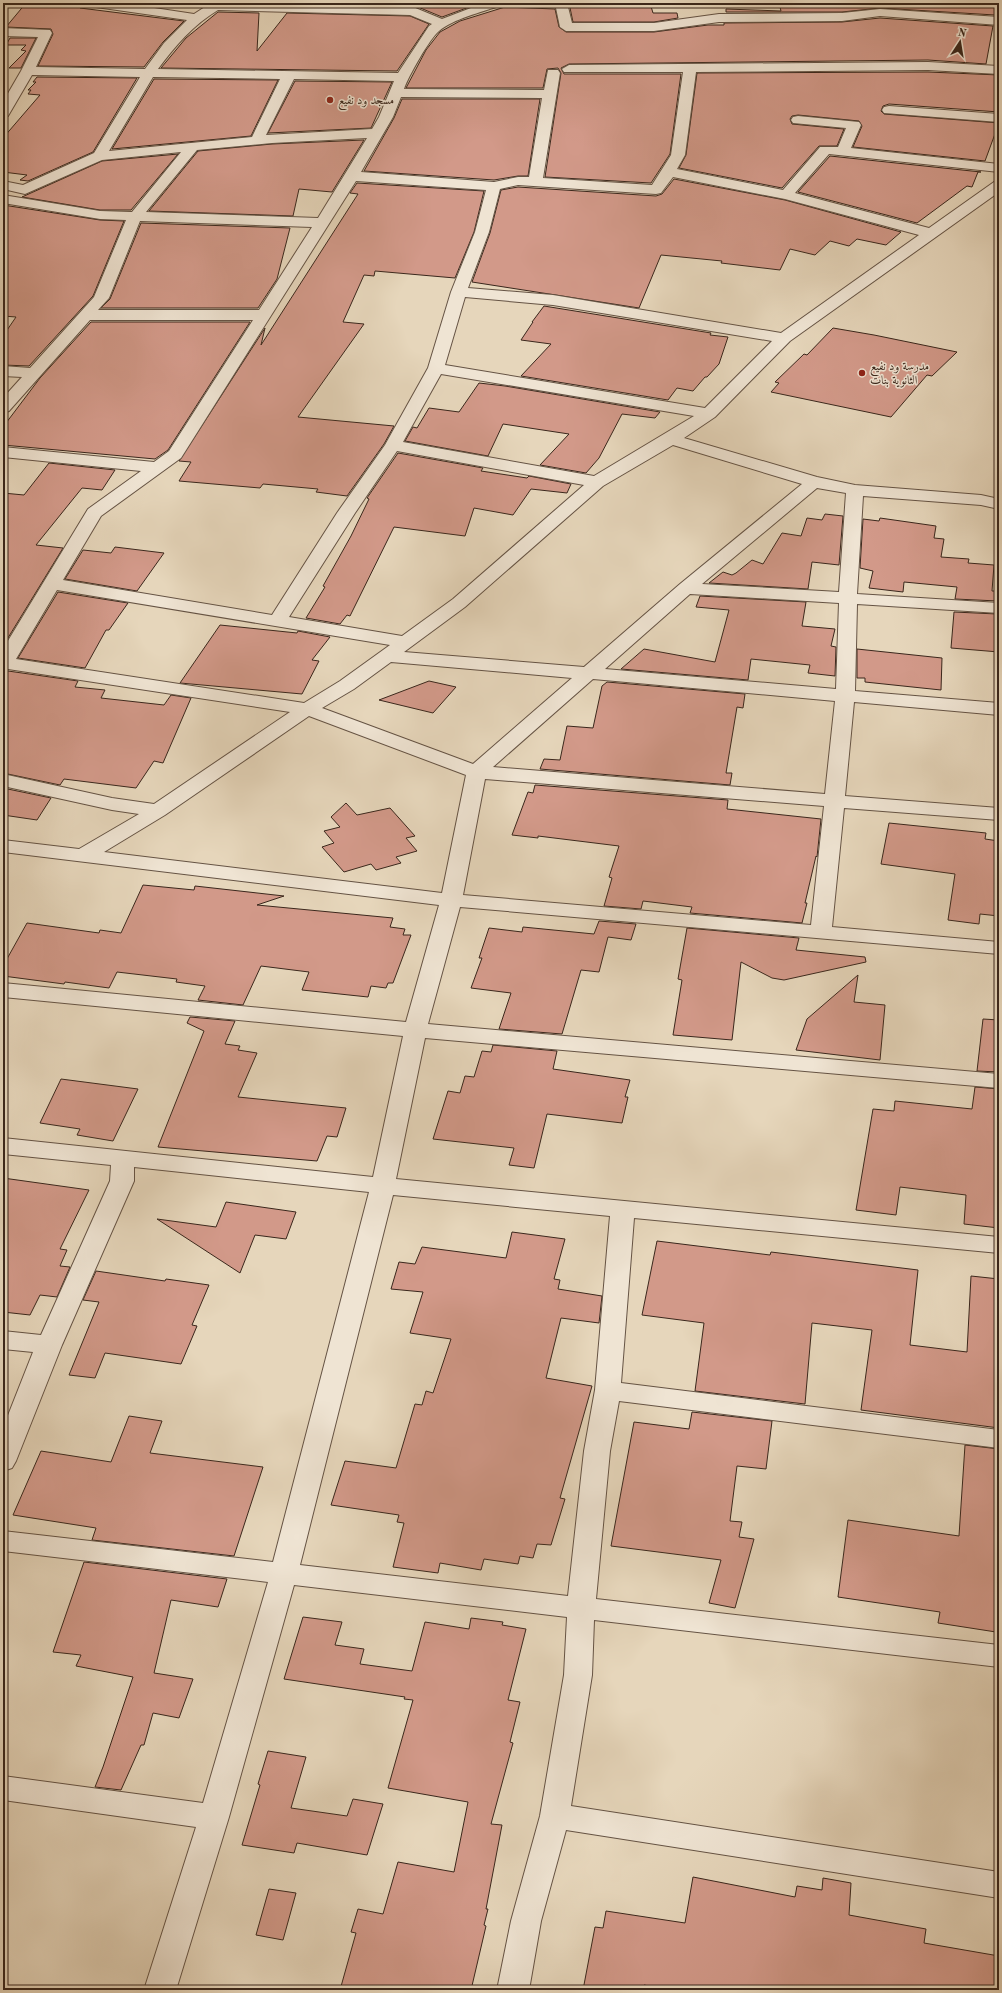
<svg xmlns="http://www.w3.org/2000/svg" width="1002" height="1993" viewBox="0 0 1002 1993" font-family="'Old Standard TT',Amiri,serif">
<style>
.building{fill:#d29989;stroke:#3a271c}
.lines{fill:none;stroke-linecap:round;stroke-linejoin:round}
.minor-casing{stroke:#655344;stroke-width:2}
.minor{fill:#efe4d3;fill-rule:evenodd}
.poi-dot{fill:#8f2418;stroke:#efe4d3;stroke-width:1.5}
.labels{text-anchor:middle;stroke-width:3;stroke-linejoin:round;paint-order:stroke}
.far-poi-label{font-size:12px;fill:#3a271c;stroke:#efe4d3;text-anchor:start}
</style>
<rect width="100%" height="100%" fill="#e6d6bb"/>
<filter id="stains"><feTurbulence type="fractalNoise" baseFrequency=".005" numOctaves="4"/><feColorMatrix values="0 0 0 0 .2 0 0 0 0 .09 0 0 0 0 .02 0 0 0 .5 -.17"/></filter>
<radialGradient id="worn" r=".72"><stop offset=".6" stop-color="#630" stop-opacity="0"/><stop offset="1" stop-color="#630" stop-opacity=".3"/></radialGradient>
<g class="building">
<polygon points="26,3 82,5 80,8 184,21 163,42 144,67 38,66 53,34 51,29 6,27"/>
<polygon points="418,3 471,3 472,6 442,17 418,7"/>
<polygon points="569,3 650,3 653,13 677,13 678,18 654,22 573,22"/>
<polygon points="779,3 998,3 995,15 880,8 842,12 726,12 726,9 781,11"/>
<polygon points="505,7 555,9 559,27 566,32 654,32 708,25 724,25 724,23 842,22 880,18 993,26 986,64 928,60 569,64 561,68 564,74 681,74 670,154 651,183 545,177 561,73 558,68 547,69 543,88 406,88 426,50 440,32 460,21"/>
<polygon points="218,12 259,13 257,51 287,13 410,16 429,24 397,71 161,68 186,38"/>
<polygon points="10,38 36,38 21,68 9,68 26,51 21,50 26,45 6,45"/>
<polygon points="928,72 999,75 999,112 889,104 883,106 881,111 884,114 999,123 985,161 853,147 862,126 859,121 798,115 792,116 790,119 792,124 844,129 837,146 819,146 782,188 679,168 686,155 697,73"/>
<polygon points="37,77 137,78 93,152 28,181 20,180 27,175 3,172 3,138 40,95 28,94 31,90 28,90 36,82 33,82"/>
<polygon points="154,79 278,80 251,136 112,149"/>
<polygon points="295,81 392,82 371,128 268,133"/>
<polygon points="402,99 540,99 528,176 518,176 494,180 364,171 394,118"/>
<polygon points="364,140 332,192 299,189 293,216 149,211 198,151 272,144"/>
<polygon points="178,154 131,210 100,210 22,197 102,161"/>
<polygon points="830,156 981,172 978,172 972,187 967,186 917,223 798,192"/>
<polygon points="674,179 785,200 901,232 886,245 857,239 849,246 830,241 815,255 790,249 780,270 721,263 722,261 661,255 639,308 472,282 490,233 501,190 518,187 656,196 662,194"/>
<polygon points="357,183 484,191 474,232 455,278 375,271 374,276 364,275 343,322 364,324 298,417 394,426 384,444 347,496 316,492 318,489 263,484 260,488 179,481 191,462 179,461 265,328 261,345 358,194 350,193"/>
<polygon points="3,205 100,220 124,221 93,296 29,366 3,365 3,336 16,317 3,316"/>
<polygon points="141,223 290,228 277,279 258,308 101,308 110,299"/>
<polygon points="544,306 711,333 710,335 728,337 719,364 707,377 705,377 693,391 677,388 668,400 521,376 551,344 521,340 533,322 532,322"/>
<polygon points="91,322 250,322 168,450 155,459 3,445 3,427 40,378"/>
<polygon points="833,328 874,335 957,352 932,376 927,375 891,417 771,392 779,383 775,382 804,354 807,355"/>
<polygon points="479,383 505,386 660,412 655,418 622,414 599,458 586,473 540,465 569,434 503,424 488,456 405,441 413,427 417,428 429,408 459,412"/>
<polygon points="398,453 483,468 481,471 527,478 529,476 571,484 567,493 531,489 513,515 474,508 465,536 394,527 350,616 347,615 340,624 306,618 325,587 323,586 351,536 369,499 367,498"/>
<polygon points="49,463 115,470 102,490 82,488 36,545 63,548 3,646 3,493 24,495"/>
<polygon points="825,514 843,516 839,565 812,562 808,589 709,583 723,572 732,575 736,573 752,560 763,564 782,533 801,536 807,518 822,520"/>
<polygon points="880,518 936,526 934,538 944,539 941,557 969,559 968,563 994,565 992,591 999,591 998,601 955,599 957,587 904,582 903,592 869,588 873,571 860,568 863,519 879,521"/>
<polygon points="115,547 164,553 137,591 65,579 83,550 111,553"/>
<polygon points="58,592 128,603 109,630 106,630 85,668 18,658"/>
<polygon points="700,596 806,602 802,626 835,629 831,646 836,647 835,676 808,673 810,665 751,659 748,680 621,669 644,649 715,662 729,610 696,607"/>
<polygon points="954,612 997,614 995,627 999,628 999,652 951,648"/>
<polygon points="220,625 297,633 298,631 330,637 312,660 319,661 302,694 180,683"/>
<polygon points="857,649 942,658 941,690 865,682 865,678 857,678"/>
<polygon points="8,671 78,681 75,687 105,690 101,698 164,705 171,695 191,698 163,763 154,761 136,788 64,779 60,785 3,773 3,672"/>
<polygon points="429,681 456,687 433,713 379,700"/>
<polygon points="607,682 745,694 743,708 737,707 726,773 732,773 730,785 540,769 544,759 560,760 567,726 593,728 602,686"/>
<polygon points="535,785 728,800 727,809 821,819 817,857 816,856 805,903 807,903 802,923 690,913 692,907 643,901 641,909 604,906 612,878 609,877 619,846 538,836 538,838 512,835 528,792 533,793"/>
<polygon points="3,788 51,798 37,820 3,815"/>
<polygon points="346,803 357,815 390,808 415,836 406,838 417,851 396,857 401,863 376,870 371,864 344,872 322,847 334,843 324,831 340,827 331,817"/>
<polygon points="889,823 986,833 985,839 999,841 999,916 980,914 979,924 948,920 955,874 881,864"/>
<polygon points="143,885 194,890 195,886 284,896 257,905 393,918 390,927 405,929 403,935 411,935 393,983 388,983 386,988 371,986 368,997 302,990 309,972 261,966 243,1005 198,1000 205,986 176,982 177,979 117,972 109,988 65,982 64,984 3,976 3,966 27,923 99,933 100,930 121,933"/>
<polygon points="599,921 636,924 631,940 608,937 599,972 581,970 562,1034 499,1029 511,993 471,988 482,958 479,958 489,928 522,932 523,927 594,934"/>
<polygon points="687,928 799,938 796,950 865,957 866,962 784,980 772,978 741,962 732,1040 673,1035 682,980 678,979"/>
<polygon points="858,975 854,1002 885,1005 880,1060 796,1050 807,1019"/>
<polygon points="190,1017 235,1021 225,1044 240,1046 238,1050 257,1053 238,1097 346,1108 337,1137 327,1136 317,1161 158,1147 204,1031 187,1023"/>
<polygon points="983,1019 999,1020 999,1072 977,1071"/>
<polygon points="493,1045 557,1051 553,1069 630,1080 625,1097 628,1097 622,1123 547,1114 534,1168 509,1165 514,1148 433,1139 448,1091 460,1093 465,1076 474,1077 482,1051 491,1052"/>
<polygon points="61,1079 138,1089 113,1141 77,1135 80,1129 40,1123"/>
<polygon points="975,1087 999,1089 999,1228 964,1224 966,1195 900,1187 896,1215 856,1210 873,1109 894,1111 895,1101 972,1109"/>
<polygon points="3,1178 89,1190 60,1249 67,1250 60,1266 70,1267 57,1297 40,1295 30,1315 3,1312"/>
<polygon points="226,1202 296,1212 286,1239 255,1235 240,1273 157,1219 216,1227"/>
<polygon points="512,1232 565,1239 554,1279 560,1280 558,1289 602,1296 599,1323 561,1318 546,1378 592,1386 560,1498 565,1499 551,1545 537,1544 533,1558 520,1556 518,1564 484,1559 481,1570 440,1563 438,1573 393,1567 404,1523 397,1522 399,1515 331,1505 345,1461 396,1468 415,1404 422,1405 426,1391 433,1393 451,1339 410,1333 423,1292 391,1289 399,1262 415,1264 422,1247 506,1258"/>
<polygon points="657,1241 770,1255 771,1252 918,1270 910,1345 967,1352 971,1276 999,1279 999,1428 861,1410 872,1330 812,1323 805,1404 695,1391 704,1323 642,1315"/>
<polygon points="96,1271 165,1281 166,1279 209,1285 192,1325 197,1326 181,1364 105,1353 95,1378 69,1375 99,1302 83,1300"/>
<polygon points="692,1412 772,1421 766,1469 737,1466 730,1521 742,1522 739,1537 754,1539 735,1608 709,1603 721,1560 611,1546 634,1422 689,1429"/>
<polygon points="129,1416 162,1421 150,1453 263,1467 234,1556 92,1540 96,1528 13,1515 41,1451 111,1462"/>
<polygon points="965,1445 999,1449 999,1588 996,1587 996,1632 938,1623 940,1612 838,1597 848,1520 959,1536"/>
<polygon points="84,1562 227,1579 218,1607 171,1600 154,1673 193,1679 179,1718 153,1713 144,1745 141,1745 121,1790 95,1787 103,1767 133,1677 76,1666 81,1655 53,1652"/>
<polygon points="303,1617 342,1622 335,1645 364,1649 360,1664 412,1671 425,1622 469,1629 471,1618 503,1622 502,1625 526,1629 508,1700 520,1702 510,1742 513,1743 491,1824 502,1825 486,1909 488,1909 484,1925 486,1926 471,1990 340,1990 356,1933 351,1932 358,1909 383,1914 398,1862 454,1872 468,1802 388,1788 413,1700 404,1699 405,1697 284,1679"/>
<polygon points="268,1751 306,1757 291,1808 347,1816 353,1799 383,1804 367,1855 297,1843 294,1853 242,1845 260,1785 258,1784"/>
<polygon points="693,1877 795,1897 797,1886 822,1890 823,1878 851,1883 849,1915 926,1929 924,1943 999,1956 999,1990 670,1990 644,1985 644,1990 583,1990 595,1927 603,1928 606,1911 685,1923"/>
<polygon points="269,1889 296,1893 283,1940 256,1935"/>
</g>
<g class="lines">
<g class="minor-casing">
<g id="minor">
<path d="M 90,3 L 121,3 L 194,14 L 211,3 L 413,7 L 442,19 L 484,3 L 501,3 L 499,6 C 482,12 453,19 439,31 C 430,38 408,77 404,89 L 544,90 L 548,70 L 558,70 L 560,73 L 543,178 L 652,185 L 671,155 L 683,72 L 564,72 L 562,69 L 569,65 L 928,62 L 999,66 L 999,74 L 928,70 L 696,72 L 685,155 L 677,169 L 783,190 L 820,147 L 838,147 L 846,128 L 793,123 L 791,120 L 793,117 L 798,116 L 859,122 L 861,125 L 851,148 L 999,164 L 999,172 L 829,154 L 795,193 L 929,228 L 994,182 L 999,181 L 999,192 L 790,341 L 715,417 L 684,438 L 817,477 L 855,485 L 981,495 L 999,499 L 999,509 L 981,505 L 863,496 L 857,594 L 999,603 L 999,613 L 857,604 L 855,691 L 999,703 L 999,715 L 854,702 L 845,796 L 999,808 L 999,820 L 844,808 L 832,927 L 999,942 L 999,954 L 460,907 L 428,1024 L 999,1074 L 999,1088 L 425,1038 L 396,1179 L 999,1237 L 999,1253 L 634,1218 L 621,1383 L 999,1430 L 999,1448 L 619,1401 L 610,1451 L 596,1599 L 999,1645 L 999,1667 L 594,1620 L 592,1675 L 571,1806 L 999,1872 L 999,1898 L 566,1830 L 541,1921 L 529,1990 L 497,1990 L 511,1921 L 540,1816 L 564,1675 L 567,1617 L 294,1585 L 229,1817 L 176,1990 L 144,1990 L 196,1827 L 3,1800 L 3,1776 L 203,1803 L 268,1582 L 3,1551 L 3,1531 L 273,1562 L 369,1192 L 134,1167 L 134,1181 L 62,1345 L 16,1461 L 12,1468 L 3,1471 L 3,1428 L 33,1352 L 3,1349 L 3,1331 L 41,1335 L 110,1181 L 111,1165 L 3,1154 L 3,1138 L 373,1177 L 403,1036 L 3,997 L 3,983 L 406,1022 L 439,905 L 3,852 L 3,840 L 79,849 L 139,814 L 112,810 L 3,786 L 3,774 L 112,798 L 154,804 L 290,712 L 8,669 L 3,671 L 3,649 L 88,509 L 141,471 L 3,457 L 3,447 L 154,462 L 169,451 L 253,320 L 90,320 L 9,411 L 3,413 L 3,398 L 22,377 L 3,376 L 3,366 L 30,368 L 94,297 L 126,220 L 100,219 L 3,203 L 3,195 L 100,211 L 132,212 L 181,152 L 102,160 L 25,194 L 3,189 L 3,181 L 23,185 L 94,153 L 140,77 L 32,75 L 8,116 L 3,117 L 3,102 L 21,71 L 38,37 L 3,36 L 3,28 L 50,30 L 52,33 L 36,67 L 145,69 L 164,43 L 187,20 L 96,7 ZM 218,10 L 410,15 L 432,24 L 429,26 L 398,73 L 158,69 C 175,46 193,25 218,10 ZM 153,77 L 280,79 L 252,137 L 109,151 ZM 294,79 L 394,81 L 379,117 L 372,129 L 266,135 ZM 401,97 L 542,98 L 529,177 L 518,177 L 494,182 L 361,172 L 393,117 ZM 367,138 L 318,218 L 146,212 L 197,150 L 272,143 ZM 673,177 L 785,199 L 919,235 L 781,333 L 553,295 L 468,288 L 489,232 L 500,189 L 518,185 L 656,194 L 661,193 ZM 356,181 L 486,190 L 475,232 L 451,292 L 428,368 L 385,445 L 337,513 L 272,615 L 63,580 L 101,516 L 181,458 ZM 140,221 L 312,227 L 259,310 L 98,310 L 109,298 ZM 465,297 L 553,305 L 772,341 L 705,408 L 445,365 ZM 441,374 L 694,416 L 594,476 L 403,442 ZM 673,445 L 802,484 L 680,584 L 584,667 L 404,652 L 465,607 L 603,486 ZM 397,451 L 584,485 L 453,599 L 402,636 L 289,617 L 355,513 ZM 817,488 L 846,493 L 839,592 L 702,584 ZM 57,590 L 390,645 L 340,681 L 304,703 L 16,659 ZM 690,594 L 839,603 L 836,689 L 605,669 ZM 391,662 L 572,678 L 473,764 L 322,708 L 354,689 ZM 593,679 L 835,701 L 825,794 L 493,767 ZM 309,716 L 466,775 L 442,893 L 104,852 L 165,815 ZM 485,779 L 824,806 L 811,925 L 463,895 ZM 393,1195 L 610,1216 L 595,1390 L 584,1451 L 568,1596 L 300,1565 Z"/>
<polygon points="555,3 567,3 572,23 654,23 719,14 842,13 880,9 999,17 999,25 880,16 842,21 719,22 654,31 566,31 560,27"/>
<polygon points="889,106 999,114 999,122 884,113 882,110 884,107"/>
</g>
</g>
<use href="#minor" class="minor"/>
</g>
<g class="poi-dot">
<circle cx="330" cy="100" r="4"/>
<circle cx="862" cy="373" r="4"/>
</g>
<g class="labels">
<g class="far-poi-label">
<text x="338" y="104">مسجد ود نفيع</text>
<text x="870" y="370">مدرسة ود نفيع<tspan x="870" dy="14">الثانوية بنات</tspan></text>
</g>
</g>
<rect width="1002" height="1993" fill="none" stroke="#e6d6bb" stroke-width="16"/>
<rect x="4" y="4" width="994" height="1985" fill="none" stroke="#3a271c" stroke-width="2"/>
<rect x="8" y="8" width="986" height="1977" fill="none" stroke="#3a271c"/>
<g transform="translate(960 42) rotate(12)" stroke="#efe4d3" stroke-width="3" paint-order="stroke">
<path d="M0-3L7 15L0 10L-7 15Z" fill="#3a271c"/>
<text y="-6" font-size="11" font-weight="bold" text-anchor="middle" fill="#3a271c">N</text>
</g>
<rect width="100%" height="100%" filter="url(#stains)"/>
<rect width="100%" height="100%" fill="url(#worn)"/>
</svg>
